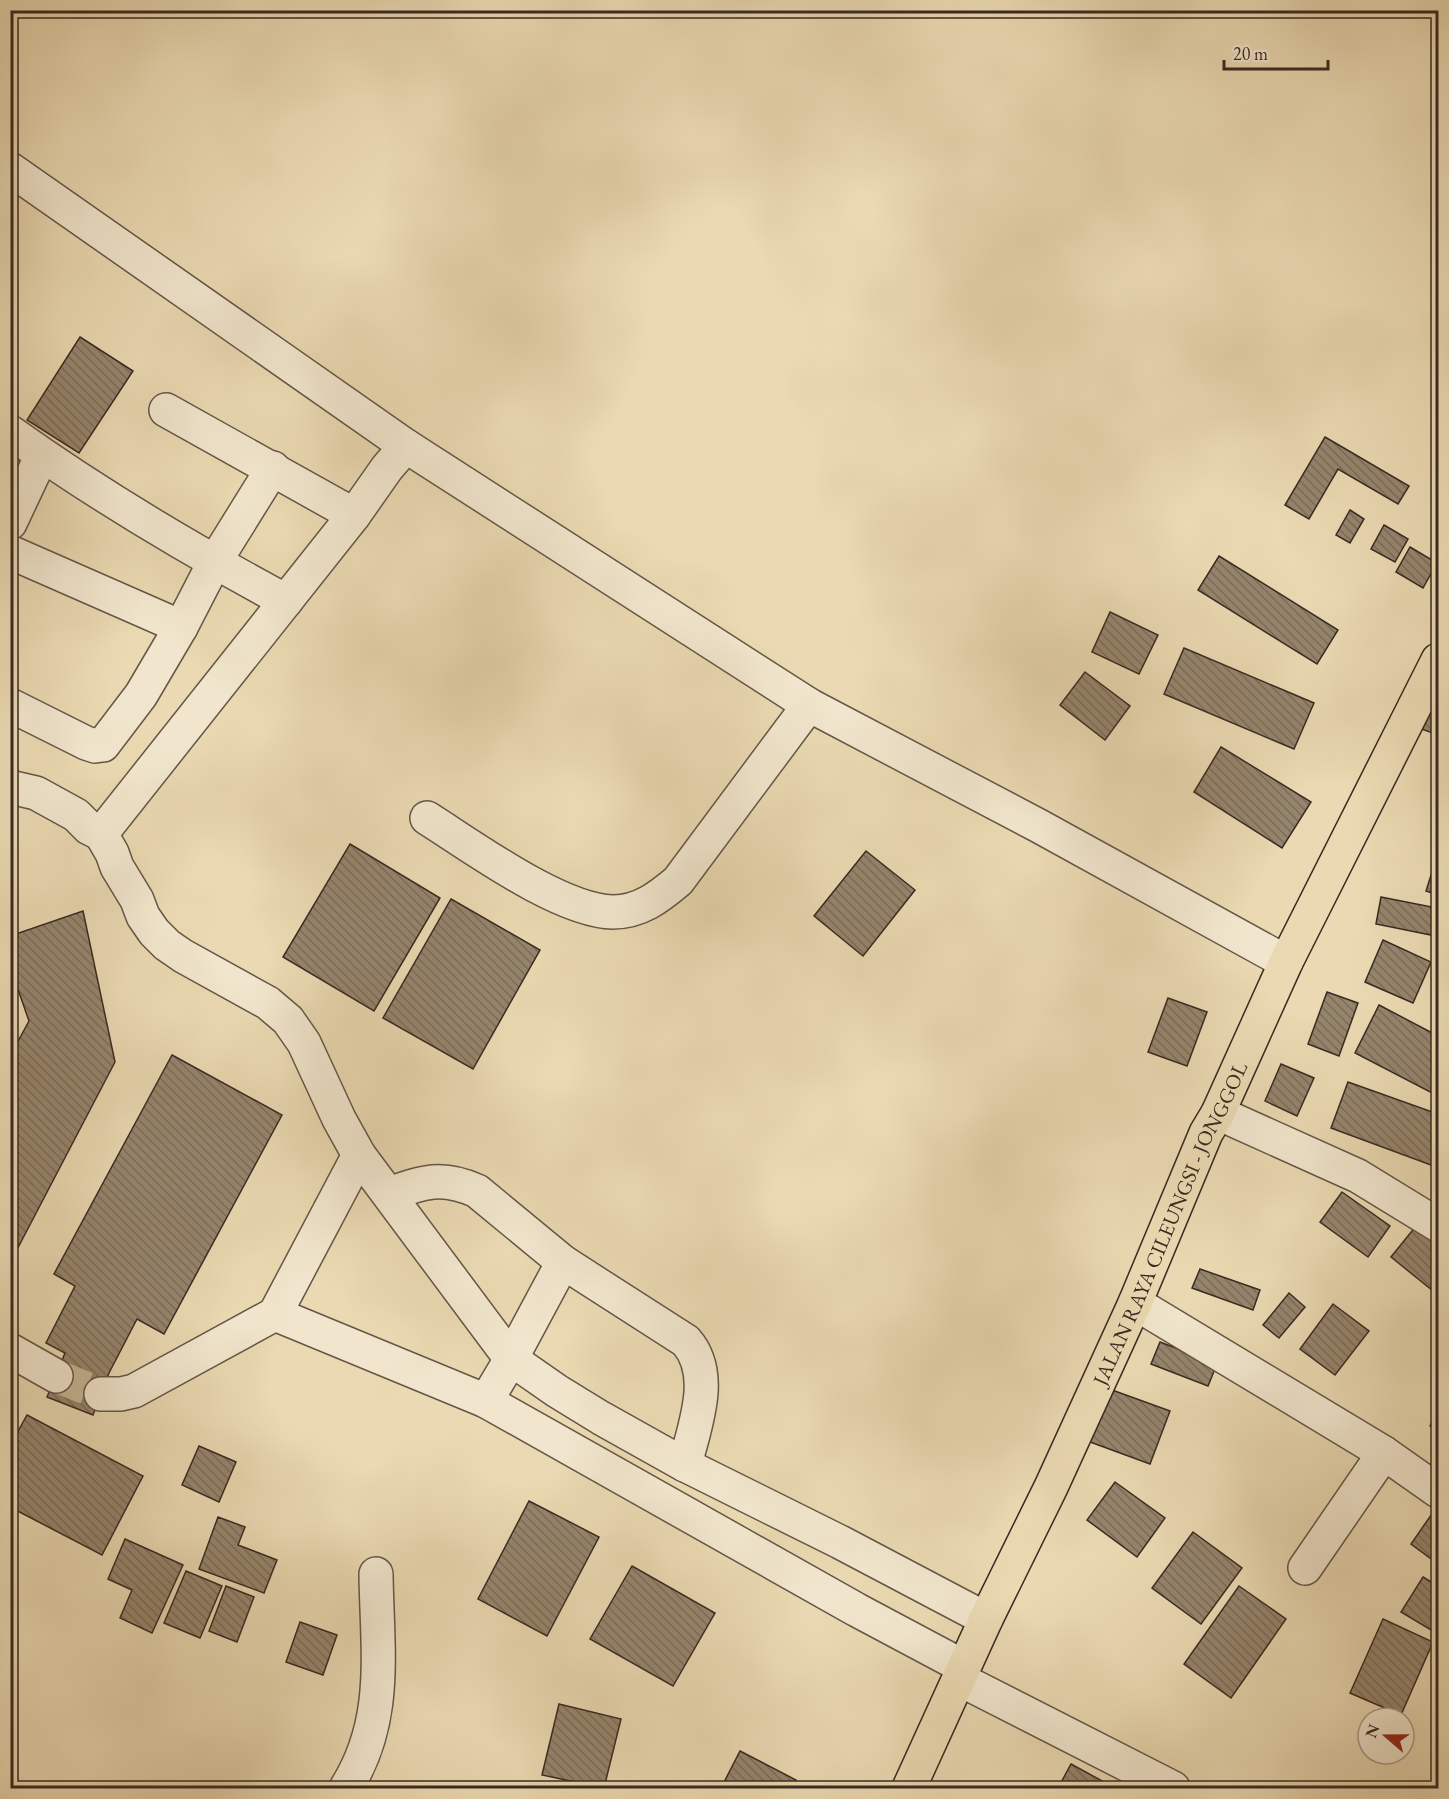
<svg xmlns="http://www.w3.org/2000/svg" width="1449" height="1799" viewBox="0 0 1449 1799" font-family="'EB Garamond',serif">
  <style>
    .building { fill: url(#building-back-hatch); stroke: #382a22; stroke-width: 1.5 }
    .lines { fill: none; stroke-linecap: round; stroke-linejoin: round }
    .minor-tunnel { stroke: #c6b695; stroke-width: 33; stroke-dasharray: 33 16; stroke-linecap: butt }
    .minor-casing { stroke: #645646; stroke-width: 36 }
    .major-casing { stroke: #382a22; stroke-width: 36 }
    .minor { stroke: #f1e6cd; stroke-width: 33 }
    .major { stroke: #ead9b2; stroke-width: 33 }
    .labels { text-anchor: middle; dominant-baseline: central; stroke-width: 4.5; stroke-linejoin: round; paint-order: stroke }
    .street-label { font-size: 21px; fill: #382a22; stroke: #f1e6cd }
  </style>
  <defs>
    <pattern id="building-back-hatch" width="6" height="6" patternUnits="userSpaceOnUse" patternTransform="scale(1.5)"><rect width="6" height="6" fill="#95856d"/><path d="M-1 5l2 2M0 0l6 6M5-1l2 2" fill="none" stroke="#7b6d59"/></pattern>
  </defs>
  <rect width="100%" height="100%" fill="#ead9b2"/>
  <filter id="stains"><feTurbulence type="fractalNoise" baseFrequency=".00333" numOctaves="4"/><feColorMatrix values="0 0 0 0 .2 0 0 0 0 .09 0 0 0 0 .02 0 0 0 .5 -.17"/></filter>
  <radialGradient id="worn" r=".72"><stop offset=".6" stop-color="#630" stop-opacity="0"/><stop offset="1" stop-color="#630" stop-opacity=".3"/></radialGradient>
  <!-- building -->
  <g class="building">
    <polygon points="80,337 133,371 79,453 27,420"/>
    <polygon points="1325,437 1409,486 1398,504 1338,469 1309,519 1285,505"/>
    <polygon points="1350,510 1364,519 1350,543 1336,535"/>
    <polygon points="1384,525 1408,539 1395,562 1371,549"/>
    <polygon points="1410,547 1437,563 1423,588 1396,572"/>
    <polygon points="1219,556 1338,630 1317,664 1198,590"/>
    <polygon points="1110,612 1158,635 1139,674 1092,652"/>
    <polygon points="1184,648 1314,703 1294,749 1164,694"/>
    <polygon points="1085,672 1130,706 1105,740 1060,705"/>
    <polygon points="1438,700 1438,735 1416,727"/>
    <polygon points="1221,747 1311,802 1282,848 1194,792"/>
    <polygon points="350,844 440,898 374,1011 283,957"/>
    <polygon points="866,851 915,890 863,956 814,916"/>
    <polygon points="1438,853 1438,895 1426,891"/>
    <polygon points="1381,897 1437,908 1431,935 1376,924"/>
    <polygon points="451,899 540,950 473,1069 383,1018"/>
    <polygon points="83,911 115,1062 10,1263 10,1056 29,1021 10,966 10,936"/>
    <polygon points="1383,940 1431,962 1413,1003 1365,982"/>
    <polygon points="1327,992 1358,1003 1339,1056 1308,1044"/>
    <polygon points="1168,998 1207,1012 1187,1066 1148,1052"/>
    <polygon points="1379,1005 1438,1036 1438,1096 1355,1053"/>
    <polygon points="172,1055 282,1115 164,1334 137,1319 109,1373 93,1415 47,1397 65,1353 46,1343 75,1286 54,1274"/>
    <polygon points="1281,1064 1314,1078 1297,1116 1265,1101"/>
    <polygon points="1348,1082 1438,1114 1438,1145 1431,1165 1331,1128"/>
    <polygon points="1342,1192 1390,1226 1368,1257 1320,1222"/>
    <polygon points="1416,1226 1438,1243 1438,1295 1391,1257"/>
    <polygon points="1200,1269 1260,1290 1253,1310 1192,1288"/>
    <polygon points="1289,1293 1305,1307 1279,1338 1263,1325"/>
    <polygon points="1333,1304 1369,1331 1335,1375 1300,1349"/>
    <polygon points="1160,1342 1217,1364 1208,1386 1151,1364"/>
    <polygon points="1101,1386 1170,1411 1150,1464 1082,1439"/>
    <polygon points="1438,1409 1438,1430 1430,1426"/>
    <polygon points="27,1415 143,1476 102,1555 10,1507 10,1446"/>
    <polygon points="199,1446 236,1462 219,1502 182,1485"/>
    <polygon points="1115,1482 1165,1518 1137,1557 1087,1520"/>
    <polygon points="529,1501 599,1537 547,1636 478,1599"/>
    <polygon points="1436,1508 1438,1510 1438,1564 1411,1544"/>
    <polygon points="218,1517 245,1527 238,1545 277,1560 264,1593 199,1569"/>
    <polygon points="1193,1532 1242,1568 1201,1624 1152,1588"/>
    <polygon points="125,1539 183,1565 152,1633 120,1618 132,1590 108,1579"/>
    <polygon points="632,1566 715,1613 673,1686 590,1639"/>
    <polygon points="186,1571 222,1586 200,1638 164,1623"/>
    <polygon points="1423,1577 1438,1586 1438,1629 1436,1633 1401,1612"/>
    <polygon points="226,1586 254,1597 237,1642 209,1631"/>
    <polygon points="1239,1586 1286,1619 1231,1698 1184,1664"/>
    <polygon points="1383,1619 1433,1642 1401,1715 1350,1693"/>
    <polygon points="300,1622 337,1635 323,1675 286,1662"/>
    <polygon points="559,1704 621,1719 604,1788 542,1775"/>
    <polygon points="740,1751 796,1780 791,1788 721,1788"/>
    <polygon points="1071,1764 1115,1788 1058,1788"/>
  </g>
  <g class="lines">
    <!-- minor-tunnel -->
    <polyline class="minor-tunnel" points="56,1376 101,1394"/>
    <!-- minor casing -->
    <g class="minor-casing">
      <g id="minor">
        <polyline points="10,169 406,446 809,705 1039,826 1286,962"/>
        <polyline points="166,410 354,515"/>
        <path d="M 10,432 C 98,495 191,550 286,601"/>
        <polyline points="10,523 42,455"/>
        <polyline points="10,552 181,627"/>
        <polyline points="10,705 86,743 95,746 103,745 141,695 181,627 214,563 273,468"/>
        <polyline points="10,787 36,793 76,815 89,828 101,834 112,853 117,867 137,900 143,916 154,932 167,945 183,956 268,1003 288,1020 304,1043 339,1119 359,1155 511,1359 557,1391 601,1418 685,1465 840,1542 986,1619"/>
        <path d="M 427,818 C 473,847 560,911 613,912 C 640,912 659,897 678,881 L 809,705"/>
        <polyline points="101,834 354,515 387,468 406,446"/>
        <polyline points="1218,1113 1358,1176 1438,1225"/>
        <polyline points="359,1155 275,1314 486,1401 857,1610 964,1667"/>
        <path d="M 389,1194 C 423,1182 442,1175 477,1191 L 563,1262 L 686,1341 C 716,1375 694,1427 685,1465"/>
        <polyline points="1135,1303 1384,1453 1438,1491"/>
        <polyline points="10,1350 56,1376"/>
        <polyline points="101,1394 121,1394 134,1391 275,1314"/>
        <polyline points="486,1401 511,1359 563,1262"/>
        <polyline points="1305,1568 1384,1453"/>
        <polyline points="959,1679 1173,1788"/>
        <path d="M 346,1788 C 389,1720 377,1651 376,1574"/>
      </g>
    </g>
    <!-- major casing -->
    <g class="major-casing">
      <g id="major">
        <path id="s1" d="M 909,1788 L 986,1619 L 1051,1487 L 1135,1303 L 1206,1133 L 1218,1113 L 1286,962 L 1438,660"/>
      </g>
    </g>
    <!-- minor -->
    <use href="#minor" class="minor"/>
    <!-- major -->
    <use href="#major" class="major"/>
  </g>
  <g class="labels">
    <!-- street labels -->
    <g class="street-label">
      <text stroke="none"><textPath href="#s1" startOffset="622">JALAN RAYA CILEUNGSI - JONGGOL</textPath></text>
    </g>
  </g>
  <!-- margin -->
  <rect width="1449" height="1799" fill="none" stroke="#ead9b2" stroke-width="36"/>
  <rect x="12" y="12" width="1425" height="1775" fill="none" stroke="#382a22" stroke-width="3"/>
  <rect x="18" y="18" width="1413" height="1763" fill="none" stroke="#382a22" stroke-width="1.5"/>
  <!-- north arrow -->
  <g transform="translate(1386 1736) rotate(290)"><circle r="28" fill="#f1e6cd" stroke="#a79b89" stroke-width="1.5"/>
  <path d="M0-4.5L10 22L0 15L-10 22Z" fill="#8f2418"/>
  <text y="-9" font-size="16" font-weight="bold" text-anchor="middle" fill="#382a22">N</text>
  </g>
  <!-- scale -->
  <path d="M1224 60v9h104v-9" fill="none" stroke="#382a22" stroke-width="3"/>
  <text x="1233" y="60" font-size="18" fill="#382a22" stroke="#f1e6cd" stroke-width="4.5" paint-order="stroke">20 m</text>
  <rect width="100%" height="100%" filter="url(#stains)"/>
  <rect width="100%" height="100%" fill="url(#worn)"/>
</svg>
